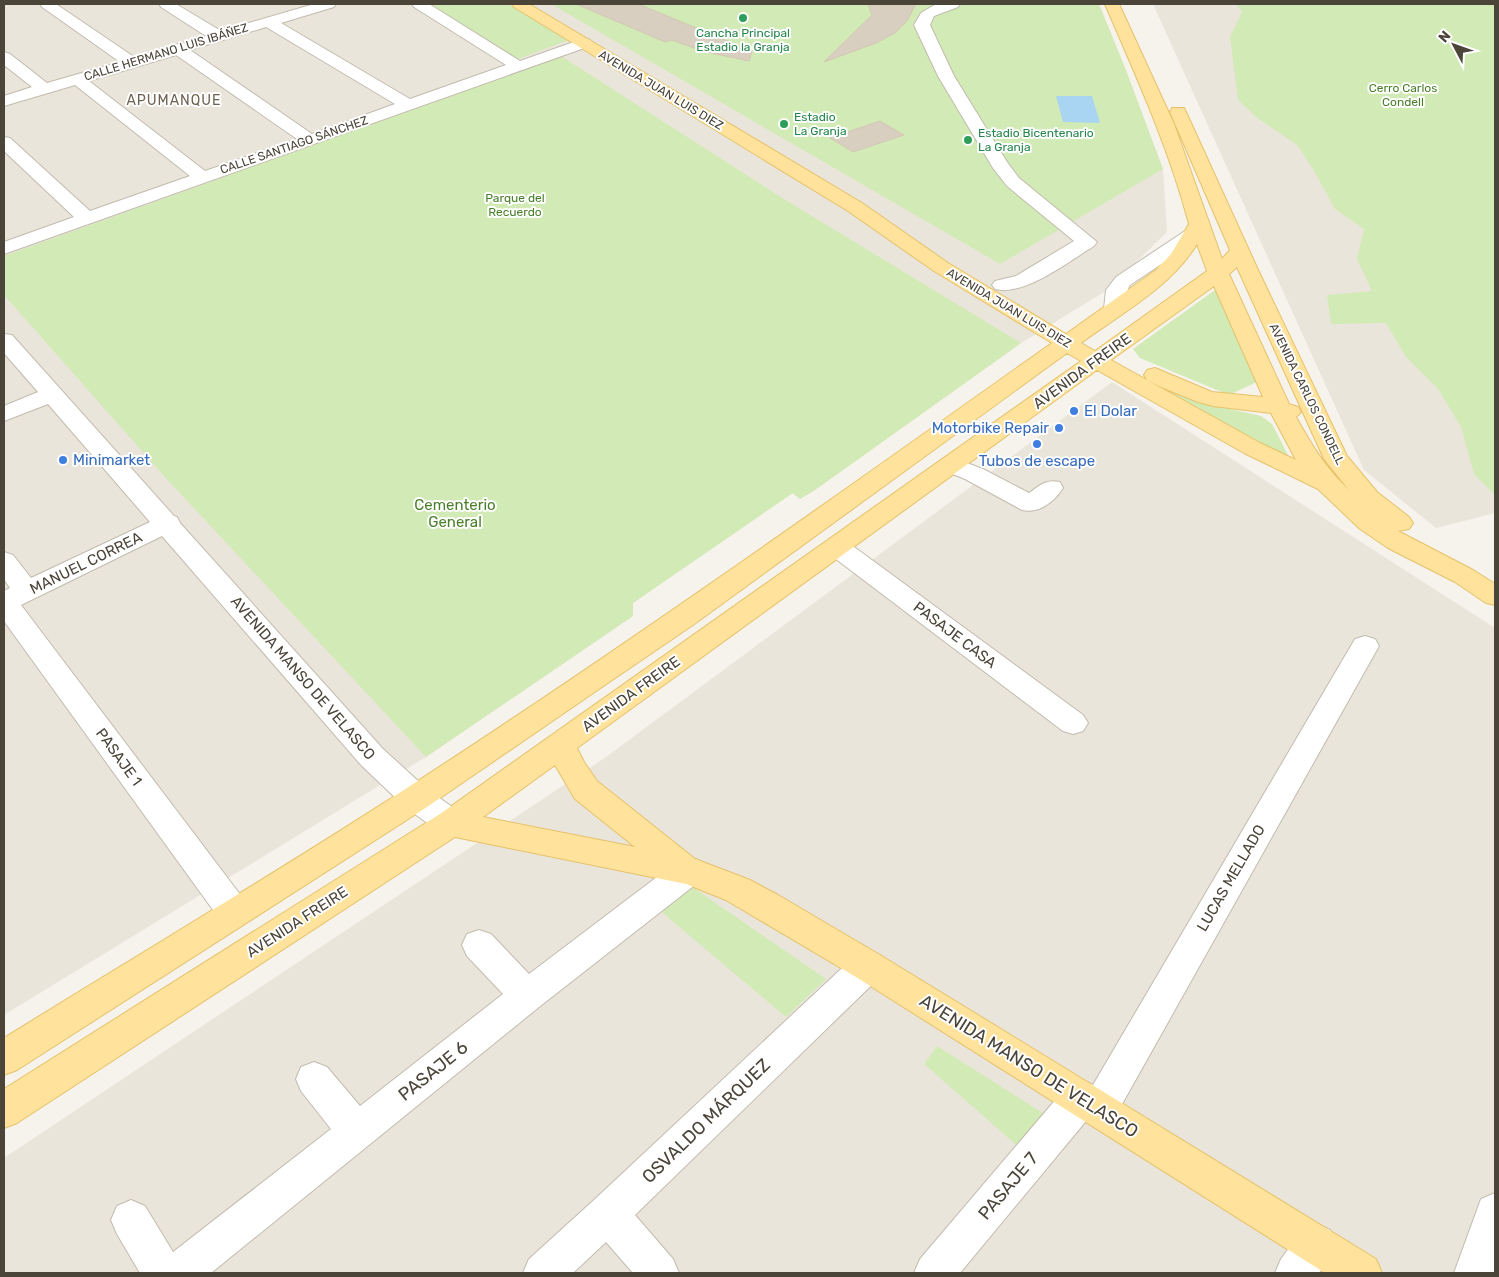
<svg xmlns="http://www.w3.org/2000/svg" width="1499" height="1277" viewBox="0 0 1499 1277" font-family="Rubik,sans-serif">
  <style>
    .residential { fill: #eae5da }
    .green { fill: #d2eab5 }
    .water { fill: #a9d4f2 }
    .building { fill: #d8cfc1; stroke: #d3c7b4 }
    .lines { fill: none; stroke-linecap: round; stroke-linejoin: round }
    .minor-casing { stroke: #c2bbae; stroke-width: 2 }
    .major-casing { stroke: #e6c16a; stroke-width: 2 }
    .minor { fill: #fff; fill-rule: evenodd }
    .major { fill: #ffe39c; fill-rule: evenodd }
    .leisure-dot { fill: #2e9e5b; stroke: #fff; stroke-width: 2 }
    .shop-dot { fill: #3f7fe0; stroke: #fff; stroke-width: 2 }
    .labels { text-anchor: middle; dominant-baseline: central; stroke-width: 4; stroke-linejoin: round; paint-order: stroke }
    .far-leisure-label { font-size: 12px; fill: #27864d; stroke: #fff; text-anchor: start }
    .far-street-label { font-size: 12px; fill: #4b4439; stroke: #fff }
    .far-park-label { font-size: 12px; fill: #4a7f2a; stroke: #fff }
    .far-neighbourhood-label { font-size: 14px; letter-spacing: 1px; fill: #6e6250; stroke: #fff }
    .street-label { font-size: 15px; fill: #4b4439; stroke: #fff }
    .shop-label { font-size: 15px; fill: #366cbe; stroke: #fff; text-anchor: start }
    .park-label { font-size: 15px; fill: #4a7f2a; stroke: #fff }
    .near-street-label { font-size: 18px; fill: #4b4439; stroke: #fff }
  </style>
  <rect width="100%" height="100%" fill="#f6f3ec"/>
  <!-- residential -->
  <g class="residential">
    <polygon points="4,4 1099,4 1127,73 1163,169 1167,232 1109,289 1021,343 815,490 800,499 792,493 633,603 633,616 426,757 4,1015"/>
    <polygon points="1153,4 1246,4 1495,442 1495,513 1436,528 1364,470"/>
    <polygon points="1112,382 1495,628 1495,1273 4,1273 4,1158 606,757"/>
  </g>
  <!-- green -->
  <g class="green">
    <polygon points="430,4 508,4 569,40 518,59"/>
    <polygon points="551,4 1099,4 1127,73 1163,169 1000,264"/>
    <polygon points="1236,4 1495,4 1495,495 1474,474 1461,427 1438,389 1406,357 1386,323 1331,324 1327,295 1372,291 1357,259 1364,229 1335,209 1313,169 1297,145 1256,117 1238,100 1230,37 1242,12"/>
    <polygon points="561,56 779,196 1021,343 815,490 800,499 793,493 633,603 633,616 426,757 164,476 4,295 4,256"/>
    <polygon points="1215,290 1259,381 1229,395 1140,358 1133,349"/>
    <polygon points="1153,385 1212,405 1261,416 1272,424 1289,457 1266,448"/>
    <polygon points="688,884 826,979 786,1017 658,909"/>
    <polygon points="937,1046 1049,1117 1022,1150 924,1064"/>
  </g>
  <!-- water -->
  <polygon class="water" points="1056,96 1092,96 1100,123 1063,122"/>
  <!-- building -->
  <g class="building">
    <polygon points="576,4 638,4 752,51 749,61 702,51 672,40 665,42"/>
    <polygon points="868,4 916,4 907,21 895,33 876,43 824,62 872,15"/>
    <polygon points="880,121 904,135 853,152 830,138"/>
  </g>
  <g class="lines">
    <!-- minor casing -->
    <g class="minor-casing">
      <g id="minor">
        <path d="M 40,4 L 56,4 L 134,57 L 206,36 L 161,7 L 159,4 L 176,4 L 221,31 L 314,4 L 336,4 L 334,7 L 281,23 L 410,99 L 506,65 L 414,7 L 412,4 L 429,4 L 520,61 L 585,38 L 590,40 L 593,43 L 590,46 L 4,254 L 4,242 L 74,217 L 4,151 L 4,137 L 10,138 L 90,211 L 190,176 L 75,85 L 4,106 L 4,96 L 32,87 L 4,65 L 4,52 L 10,54 L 47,83 L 120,62 L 42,7 ZM 266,27 L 395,104 L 312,134 L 190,50 ZM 176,55 L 297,139 L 205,171 L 89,81 Z"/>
        <path d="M 936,4 L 960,4 L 958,7 L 934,16 L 930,25 L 954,76 L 1007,162 L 1019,178 L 1097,242 L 1094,246 C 1069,261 1024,297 995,289 L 992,285 L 995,281 L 1016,276 L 1074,241 L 1007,186 L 993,168 L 938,76 L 914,25 L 921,13 Z"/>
        <path d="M 1192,229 L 1199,231 L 1202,235 L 1199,239 L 1130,285 C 1124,294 1127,305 1121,313 L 1114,315 L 1107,313 L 1104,309 L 1106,290 L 1116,277 L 1185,231 Z"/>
        <polygon points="4,334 12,335 174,516 177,517 180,523 383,749 427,789 462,814 467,823 462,832 451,836 440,832 405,807 361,765 162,536 21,605 245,901 250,911 245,921 233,925 221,921 4,621 4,591 10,588 4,579 4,552 13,555 31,578 150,522 48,404 4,421 4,406 38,392 4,353"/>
        <path d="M 951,457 L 983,469 L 1029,493 C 1040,485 1046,479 1060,482 L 1063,488 C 1054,502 1039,514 1022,510 L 965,479 L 943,470 L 939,465 L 943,460 Z"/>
        <polygon points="837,538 846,541 1083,715 1088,723 1083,731 1073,734 1063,731 828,553 824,547 828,541"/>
        <polygon points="1365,636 1375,639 1379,646 1112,1122 1099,1127 1086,1121 960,1273 914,1273 920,1259 1068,1085 1081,1080 1093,1085 1355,639"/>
        <polygon points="689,857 700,861 705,871 700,881 539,1007 211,1273 140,1273 117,1234 111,1220 117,1206 131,1200 145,1206 173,1252 331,1129 301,1091 296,1079 301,1067 314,1062 327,1067 360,1106 503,994 467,956 462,945 467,934 479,930 491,934 529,974 678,861"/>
        <polygon points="868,951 880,955 885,966 880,977 635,1215 673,1259 679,1273 633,1273 606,1242 573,1273 523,1273 529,1259 594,1200 856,955"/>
        <polygon points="1495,1193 1494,1273 1454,1273 1481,1199"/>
        <polygon points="1316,1224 1330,1230 1336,1244 1330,1258 1319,1273 1275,1273 1281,1259 1302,1230"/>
      </g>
    </g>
    <!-- major casing -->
    <g class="major-casing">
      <path id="major" d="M 512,4 L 529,4 L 862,203 L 948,263 L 1066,334 L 1156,270 L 1171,254 L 1189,224 C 1169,148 1136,76 1105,4 L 1119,4 L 1174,124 L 1222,259 L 1230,250 L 1170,112 L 1172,108 L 1184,108 L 1186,112 L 1259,272 L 1347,456 L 1377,492 L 1409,517 L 1413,523 L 1409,529 L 1398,531 L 1473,570 L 1495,584 L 1495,605 L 1486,603 L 1455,582 L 1388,548 L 1360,529 L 1318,489 L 1244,453 L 1097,370 L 577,748 L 584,762 L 597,781 L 695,859 L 750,880 L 778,895 L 880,955 L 1376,1259 L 1382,1273 L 1325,1273 L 856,977 L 726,900 L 686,884 L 455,837 L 17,1123 L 4,1128 L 4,1089 L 440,814 L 1081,361 L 1067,353 L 693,625 L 599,689 L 427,807 L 17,1070 L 4,1075 L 4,1038 C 138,955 274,874 407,788 C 626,646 839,494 1052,343 L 934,271 L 848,211 L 514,7 ZM 1197,244 L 1207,271 L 1095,351 L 1081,343 C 1122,313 1171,287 1197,244 ZM 1237,267 L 1324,459 L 1349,490 C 1326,469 1311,444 1296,417 L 1301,412 L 1298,407 L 1289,404 L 1229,274 ZM 1214,286 L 1263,397 L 1212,392 L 1155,368 L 1147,370 L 1144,375 L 1147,380 L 1161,387 L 1198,402 L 1213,406 L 1271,413 L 1296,460 L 1260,443 L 1111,360 ZM 555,765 L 575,799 L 635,847 L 483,817 Z"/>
    </g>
    <!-- minor -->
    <use href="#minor" class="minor"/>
    <!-- major -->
    <use href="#major" class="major"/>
  </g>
  <!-- markers -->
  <g class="leisure-dot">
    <circle cx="743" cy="18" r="5"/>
    <circle cx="784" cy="124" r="5"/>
    <circle cx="968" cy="140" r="5"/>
  </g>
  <g class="shop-dot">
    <circle cx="1074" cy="411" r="5"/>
    <circle cx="1059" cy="428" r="5"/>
    <circle cx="1037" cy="444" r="5"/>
    <circle cx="63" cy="460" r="5"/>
  </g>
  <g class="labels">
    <!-- far-leisure labels -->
    <g class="far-leisure-label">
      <text x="743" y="33" text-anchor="middle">Cancha Principal<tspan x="743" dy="14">Estadio la Granja</tspan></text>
      <text x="794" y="117">Estadio<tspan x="794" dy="14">La Granja</tspan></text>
      <text x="978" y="133">Estadio Bicentenario<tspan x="978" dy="14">La Granja</tspan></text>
    </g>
    <!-- far-street labels -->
    <g class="far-street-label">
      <text transform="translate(166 52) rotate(-17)">CALLE HERMANO LUIS IBÁÑEZ</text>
      <text transform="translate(661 90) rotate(31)">AVENIDA JUAN LUIS DIEZ</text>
      <text transform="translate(294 145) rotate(-19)">CALLE SANTIAGO SÁNCHEZ</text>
      <text transform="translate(1009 308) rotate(31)">AVENIDA JUAN LUIS DIEZ</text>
      <text transform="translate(1307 394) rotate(64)">AVENIDA CARLOS CONDELL</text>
    </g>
    <!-- far-park labels -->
    <g class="far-park-label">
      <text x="1403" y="88">Cerro Carlos<tspan x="1403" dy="14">Condell</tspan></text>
      <text x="515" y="198">Parque del<tspan x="515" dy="14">Recuerdo</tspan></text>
    </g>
    <!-- far-neighbourhood labels -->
    <g class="far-neighbourhood-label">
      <text x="174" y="100">APUMANQUE</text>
    </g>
    <!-- street labels -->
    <g class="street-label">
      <text transform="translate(1082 371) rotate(-36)">AVENIDA FREIRE</text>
      <text transform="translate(86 563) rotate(-26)">MANUEL CORREA</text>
      <text transform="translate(955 635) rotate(37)">PASAJE CASA</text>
      <text transform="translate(303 678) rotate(49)">AVENIDA MANSO DE VELASCO</text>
      <text transform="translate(631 694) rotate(-36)">AVENIDA FREIRE</text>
      <text transform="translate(119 757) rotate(54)">PASAJE 1</text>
      <text transform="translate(1231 878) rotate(-60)">LUCAS MELLADO</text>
      <text transform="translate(297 922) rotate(-33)">AVENIDA FREIRE</text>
    </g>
    <!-- shop labels -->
    <g class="shop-label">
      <text x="1084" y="411">El Dolar</text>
      <text x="1049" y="428" text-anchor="end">Motorbike Repair</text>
      <text x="73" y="460">Minimarket</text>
      <text x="1037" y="461" text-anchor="middle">Tubos de escape</text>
    </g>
    <!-- park labels -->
    <g class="park-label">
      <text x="455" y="505">Cementerio<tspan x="455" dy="17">General</tspan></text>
    </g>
    <!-- near-street labels -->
    <g class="near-street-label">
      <text transform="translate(1029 1066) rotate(32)">AVENIDA MANSO DE VELASCO</text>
      <text transform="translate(433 1071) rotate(-39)">PASAJE 6</text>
      <text transform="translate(706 1121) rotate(-44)">OSVALDO MÁRQUEZ</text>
      <text transform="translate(1008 1186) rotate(-50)">PASAJE 7</text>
    </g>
  </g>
  <!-- border -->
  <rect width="1499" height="1277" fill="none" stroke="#4b4439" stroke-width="10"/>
  <!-- north arrow -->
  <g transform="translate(1454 45) rotate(311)" stroke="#ffffff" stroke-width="4" paint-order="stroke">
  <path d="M0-4L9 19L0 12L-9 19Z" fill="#4b4439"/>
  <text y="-8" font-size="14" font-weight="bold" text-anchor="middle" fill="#4b4439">N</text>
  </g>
</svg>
